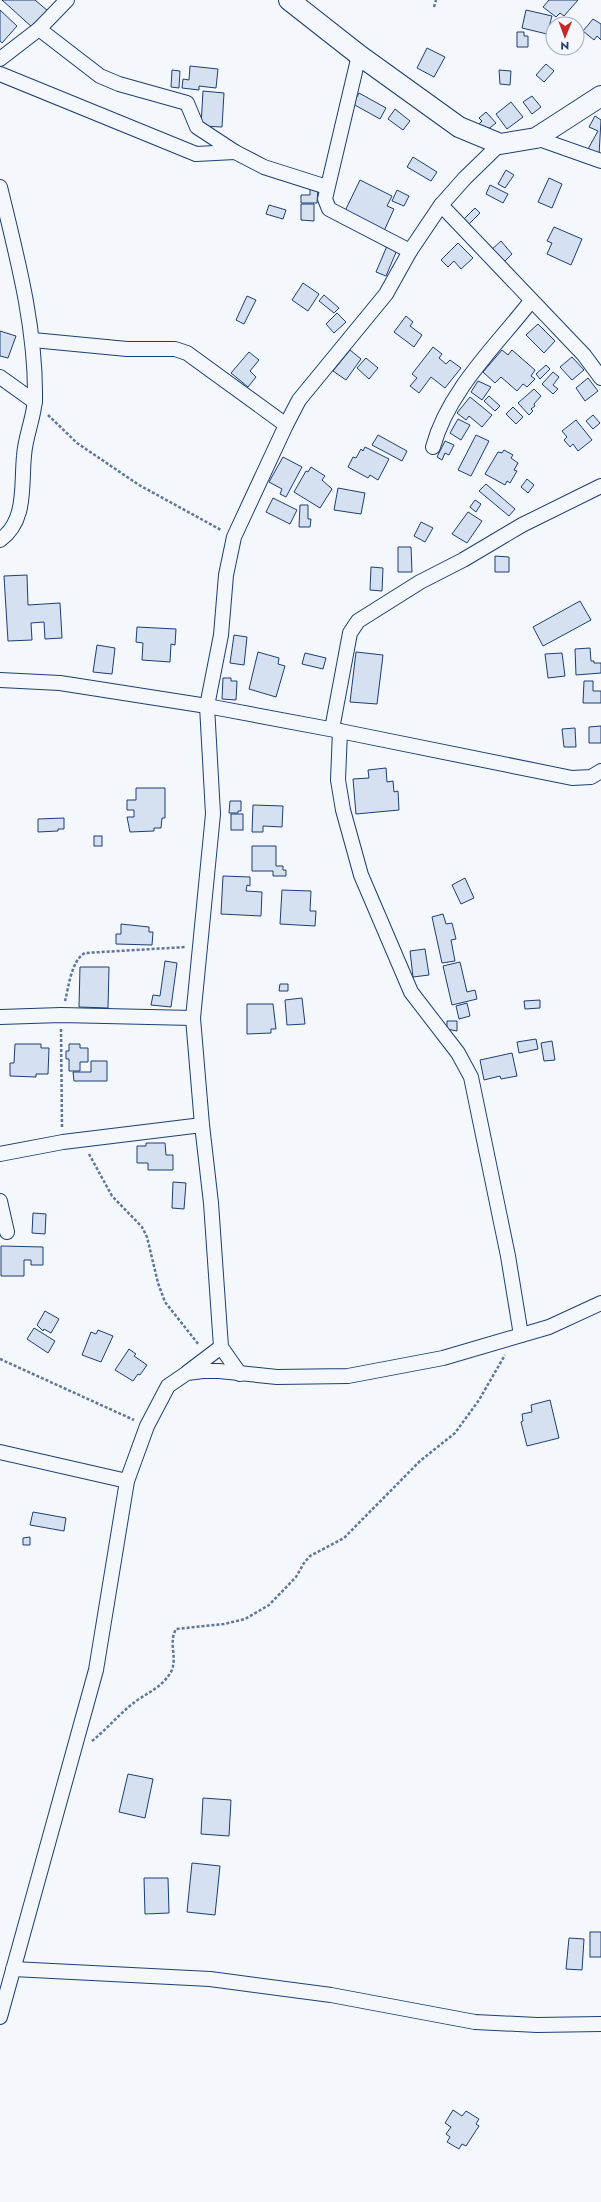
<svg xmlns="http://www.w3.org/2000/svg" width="601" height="2202" viewBox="0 0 601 2202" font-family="Jost,sans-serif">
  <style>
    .building { fill: #d5e0f0; stroke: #1d3f73 }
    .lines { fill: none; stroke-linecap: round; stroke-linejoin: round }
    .street-casing { stroke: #1d3f73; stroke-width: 16 }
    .secondary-casing { stroke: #1d3f73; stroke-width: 22 }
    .path { stroke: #5e769c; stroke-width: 2.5; stroke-dasharray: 3 2; stroke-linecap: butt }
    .street { stroke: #f4f7fb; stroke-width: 14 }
    .secondary { stroke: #f4f7fb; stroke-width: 20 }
  </style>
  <rect width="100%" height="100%" fill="#f4f7fb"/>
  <!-- building -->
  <g class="building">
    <polygon points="2,0 35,0 48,11 33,28"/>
    <polygon points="549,0 578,0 564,16 560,13 556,17 543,7"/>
    <polygon points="0,10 17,26 2,43 0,41"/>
    <polygon points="526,10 552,16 547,34 522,28"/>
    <polygon points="593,19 601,24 601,40 597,36 594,40 583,31"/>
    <polygon points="517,32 524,32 524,36 528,36 528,47 517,47"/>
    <polygon points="427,48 445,57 434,77 417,68"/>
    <polygon points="546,64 554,71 544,82 536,75"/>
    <polygon points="190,66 218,69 216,88 199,86 199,90 182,88 183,79 189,80"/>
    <polygon points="172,70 180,71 179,88 171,87"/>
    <polygon points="499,70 511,71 510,85 500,84"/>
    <polygon points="203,91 224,93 222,127 201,126"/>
    <polygon points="359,93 386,108 380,119 353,104"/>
    <polygon points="532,96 541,107 532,114 523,102"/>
    <polygon points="511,102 523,117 507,129 496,114"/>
    <polygon points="395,109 410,121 403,130 388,119"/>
    <polygon points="486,112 496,123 482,134 476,127 482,121 479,118"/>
    <polygon points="595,116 601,120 599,155 588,149 598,131 589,127"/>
    <polygon points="413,157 437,172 431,181 407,167"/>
    <polygon points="506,170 514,175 505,188 498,184"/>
    <polygon points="549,178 562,184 552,208 538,202"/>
    <polygon points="360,180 392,196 387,206 394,209 384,231 344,213"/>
    <polygon points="490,185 508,194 503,203 486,194"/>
    <polygon points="310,189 318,189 317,203 301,203 301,195 310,195"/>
    <polygon points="397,190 409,196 404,206 392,201"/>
    <polygon points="301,204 314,204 314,221 301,220"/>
    <polygon points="269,205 286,210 283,219 266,214"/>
    <polygon points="475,208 480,213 469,224 464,219"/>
    <polygon points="554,227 582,239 571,265 547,254 552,243 547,241"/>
    <polygon points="501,241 512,254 502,264 490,251"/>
    <polygon points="458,243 473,258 461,269 454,261 448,267 441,260"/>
    <polygon points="387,246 397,250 386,276 376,272"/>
    <polygon points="303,283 319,294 308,311 292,300"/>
    <polygon points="324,295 339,308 334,313 319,301"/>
    <polygon points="247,296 256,300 244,324 236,320"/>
    <polygon points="337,313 346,322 334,333 326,324"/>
    <polygon points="406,316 413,322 410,326 422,335 414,347 394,332"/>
    <polygon points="538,324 555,341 544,353 526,335"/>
    <polygon points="0,331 16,336 8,358 0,356"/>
    <polygon points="433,347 442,354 439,358 446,364 450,360 461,368 445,388 431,377 419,393 410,386 417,378 412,374"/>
    <polygon points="350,350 361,359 346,380 333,371"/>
    <polygon points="502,350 508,355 512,350 535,370 531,376 535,379 527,387 523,384 517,391 501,377 495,383 483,372"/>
    <polygon points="249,352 259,360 250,371 256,377 248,387 231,373"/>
    <polygon points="572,357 584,370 572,380 560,367"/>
    <polygon points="366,358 378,368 369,379 357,368"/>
    <polygon points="546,365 550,369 540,379 536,374"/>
    <polygon points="553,372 559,377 553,385 558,389 553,394 542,384"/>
    <polygon points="588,378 598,391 585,401 576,388"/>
    <polygon points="478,381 491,387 482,400 471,392"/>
    <polygon points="534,389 541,396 534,404 535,406 531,409 533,411 529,415 518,403"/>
    <polygon points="489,396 500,406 495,411 484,401"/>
    <polygon points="470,397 492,415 482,427 469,416 466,420 457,413"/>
    <polygon points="513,407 523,417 516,424 506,414"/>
    <polygon points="593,415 600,423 593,429 586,421"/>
    <polygon points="458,419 470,425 461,440 450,433"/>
    <polygon points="576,420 592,440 578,451 573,444 570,447 564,440 567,437 562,431"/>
    <polygon points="378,435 407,451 402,461 372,445"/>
    <polygon points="476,435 489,441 471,476 458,470"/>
    <polygon points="445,441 454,445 449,455 445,453 442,460 437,457"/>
    <polygon points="365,447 389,459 378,480 370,475 368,478 348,467 353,457 356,458 361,449 363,451"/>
    <polygon points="504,450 513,455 511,458 518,463 514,470 517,471 510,483 507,481 505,485 485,474 498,452 502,453"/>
    <polygon points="283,457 302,467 286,497 280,494 282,489 269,482"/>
    <polygon points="311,467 325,476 322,480 332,489 320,508 294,492 306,471 308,472"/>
    <polygon points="527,479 534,485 528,493 521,487"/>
    <polygon points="486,484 515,509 509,516 479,491"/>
    <polygon points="338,488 365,493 361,514 334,510"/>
    <polygon points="273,498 297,510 290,524 266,512"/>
    <polygon points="475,500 481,504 476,512 470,507"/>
    <polygon points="300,505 308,505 308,519 311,519 310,527 299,527"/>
    <polygon points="468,512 482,521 467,543 452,534"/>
    <polygon points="421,522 433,528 425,542 414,536"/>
    <polygon points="398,547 411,547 412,572 398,572"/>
    <polygon points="495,556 509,557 509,572 495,572"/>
    <polygon points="371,567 383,568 382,591 370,590"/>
    <polygon points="27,575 28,605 60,603 62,638 45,639 44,622 31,623 32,640 8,641 4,576"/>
    <polygon points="580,601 591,620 543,646 533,627"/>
    <polygon points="137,627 176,629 175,645 171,644 170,662 142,660 143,643 136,642"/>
    <polygon points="234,635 247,637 244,665 230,663"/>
    <polygon points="97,645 115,648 112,674 93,672"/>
    <polygon points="590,648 591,661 594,661 594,663 601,663 601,673 576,675 575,649"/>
    <polygon points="258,652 279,658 278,664 285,666 276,697 249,689"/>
    <polygon points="356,652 383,655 377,704 350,702"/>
    <polygon points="305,653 326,658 323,669 302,664"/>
    <polygon points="562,653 565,676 548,678 545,654"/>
    <polygon points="223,678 231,678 231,681 237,681 236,700 222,699"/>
    <polygon points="584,681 593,681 593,691 601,691 601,703 583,703"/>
    <polygon points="601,726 601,743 589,743 589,727"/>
    <polygon points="575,728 576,747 564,747 562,729"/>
    <polygon points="386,768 387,782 393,781 394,792 398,791 399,810 356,814 353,779 369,778 368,770"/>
    <polygon points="136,788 165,788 165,818 162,818 161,828 154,828 154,831 130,832 127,817 134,817 134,810 127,810 127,800 136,800"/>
    <polygon points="230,801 241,801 241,811 238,811 238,813 229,813"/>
    <polygon points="253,805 283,806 282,827 263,826 263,832 252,832"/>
    <rect x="231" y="814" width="12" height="16"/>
    <polygon points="64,818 64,829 58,829 58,831 38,832 38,819"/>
    <rect x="94" y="836" width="8" height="10"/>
    <polygon points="252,846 276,846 276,866 283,866 283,870 286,870 286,876 273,876 273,871 252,871"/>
    <polygon points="223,876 250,877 250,886 247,885 246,891 262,892 261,916 221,914"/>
    <polygon points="465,878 474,898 461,904 452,885"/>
    <polygon points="282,890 311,891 310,911 316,911 315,926 280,924"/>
    <polygon points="443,914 446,924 452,923 456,939 451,940 455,961 442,963 432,917"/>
    <polygon points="121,924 149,927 149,932 153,932 152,945 116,944 116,934 121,934"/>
    <polygon points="425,949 429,975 413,977 410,951"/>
    <polygon points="165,961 177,963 171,1007 151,1005 153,995 160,996"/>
    <polygon points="460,962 467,992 475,990 477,999 452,1005 443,966"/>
    <polygon points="80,967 109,967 108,1008 79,1007"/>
    <polygon points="280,984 288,984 288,991 279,991"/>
    <polygon points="302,998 305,1024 287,1025 285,1000"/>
    <polygon points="540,1000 540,1008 525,1009 524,1001"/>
    <polygon points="467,1003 470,1016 459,1019 456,1006"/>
    <polygon points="247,1004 273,1004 276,1029 271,1029 271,1033 247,1034"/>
    <polygon points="447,1021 457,1021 457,1031 447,1029"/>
    <polygon points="536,1039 538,1049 519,1053 517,1042"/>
    <polygon points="552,1041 555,1060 544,1061 541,1043"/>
    <polygon points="15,1044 41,1044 41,1048 49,1048 48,1074 36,1074 36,1077 10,1076 10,1063 14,1063"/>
    <polygon points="69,1044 80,1044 80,1048 88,1048 88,1062 80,1062 80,1071 69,1071 69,1059 66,1059 66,1051 69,1051"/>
    <polygon points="512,1053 517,1076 501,1079 500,1076 484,1080 480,1060"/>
    <polygon points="91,1061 107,1061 107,1081 74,1081 73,1072 91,1072"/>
    <polygon points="146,1143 165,1143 166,1155 173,1155 173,1170 148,1170 148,1163 137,1163 137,1146 146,1146"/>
    <polygon points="173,1182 186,1183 184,1209 172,1208"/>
    <polygon points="33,1213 46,1214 45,1234 32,1233"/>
    <polygon points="1,1246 43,1247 43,1265 31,1265 31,1260 24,1260 24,1276 1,1276"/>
    <polygon points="45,1311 59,1319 51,1333 44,1329 43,1331 37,1325"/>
    <polygon points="34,1328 55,1341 48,1353 27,1339"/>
    <polygon points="98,1330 113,1336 101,1362 82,1355 91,1332 96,1334"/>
    <polygon points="129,1349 136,1354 134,1356 147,1365 140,1375 138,1374 133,1381 115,1370"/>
    <polygon points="550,1400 559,1438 527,1446 521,1422 523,1421 522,1414 532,1412 531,1405"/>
    <polygon points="33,1512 66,1518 64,1531 30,1525"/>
    <polygon points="30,1537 30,1545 23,1545 23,1538"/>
    <polygon points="128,1774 153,1779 145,1818 119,1812"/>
    <polygon points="203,1798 231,1800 229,1836 201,1834"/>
    <polygon points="192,1863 220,1866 215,1915 187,1912"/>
    <polygon points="144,1878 168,1878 169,1913 145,1914"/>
    <rect x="590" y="1932" width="11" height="25"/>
    <polygon points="569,1938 584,1939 582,1970 566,1969"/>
    <polygon points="453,2110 462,2116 466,2111 479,2119 476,2124 479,2126 466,2146 462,2144 459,2149 447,2142 450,2137 446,2134 451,2127 445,2123"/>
  </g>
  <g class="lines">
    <!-- street casing -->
    <g class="street-casing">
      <g id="street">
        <polyline points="39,29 100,76 119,84 187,103 197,127 235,152 264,167 327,187"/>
        <polyline points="359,55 325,199 329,209 410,251"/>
        <polyline points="0,59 39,29 67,0"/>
        <polyline points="0,74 196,154 235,152"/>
        <polyline points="536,138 601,161"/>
        <path d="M 0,187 C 17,257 36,327 35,399 C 34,418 25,437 24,456 C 21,486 27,521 0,540"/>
        <polyline points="441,205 584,355 601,378"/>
        <polyline points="33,340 127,349 175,349 187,353 286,425"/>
        <polyline points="0,377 35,402"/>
        <path d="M 433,447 C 448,391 496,346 531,301"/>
        <polyline points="0,680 60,683 207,706 340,731 572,778 591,777 601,771"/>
        <polyline points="332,729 350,633 358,621 420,582 463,560 522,525 601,486"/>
        <polyline points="340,731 338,780 343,810 361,875 411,992 458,1053 471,1077 508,1256 521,1335"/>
        <polyline points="0,1017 61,1015 193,1018"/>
        <polyline points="0,1154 63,1142 202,1125"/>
        <polyline points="0,1201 7,1232"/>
        <polyline points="188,1372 221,1347"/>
        <polyline points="240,1374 221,1347 211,1203 202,1125 193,1018 213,814 207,706 221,635 226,575 234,537 286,425 299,400 386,294 410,251 441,205 465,178 500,144"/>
        <polyline points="0,1452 127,1481"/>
        <polyline points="13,1969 210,1979 331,1995 475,2022 537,2025 601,2024"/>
        <polyline points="0,2017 96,1670 127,1481 147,1426 168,1386 187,1373 203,1371 219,1371 277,1377 348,1376 443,1358 549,1327 601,1303"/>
      </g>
    </g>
    <!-- secondary casing -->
    <g class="secondary-casing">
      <polyline id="secondary" points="289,0 359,55 459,127 500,144 536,138 601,96"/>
    </g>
    <!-- path -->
    <g class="path">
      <polyline points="434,7 436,0"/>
      <polyline points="48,415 77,443 139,485 221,530"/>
      <path d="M 65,1001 C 69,986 71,961 85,953 L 186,947"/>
      <polyline points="61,1029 62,1128"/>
      <polyline points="89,1154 112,1196 142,1227 147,1237 158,1283 165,1302 199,1345"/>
      <polyline points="0,1359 134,1420"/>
      <path d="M 92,1741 C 107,1729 120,1713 136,1701 C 149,1692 162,1687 171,1672 C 178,1658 168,1643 176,1629 L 224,1624 L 245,1619 L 269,1605 L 296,1577 L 304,1563 L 310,1556 L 344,1538 L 420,1461 L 455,1433 L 479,1400 L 505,1355"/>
    </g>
    <!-- street -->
    <use href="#street" class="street"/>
    <!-- secondary -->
    <use href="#secondary" class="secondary"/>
  </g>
  <!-- north arrow -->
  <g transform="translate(565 36) rotate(181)"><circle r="19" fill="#f4f7fb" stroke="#9eadc5"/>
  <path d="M0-3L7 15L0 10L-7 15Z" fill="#c62828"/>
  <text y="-6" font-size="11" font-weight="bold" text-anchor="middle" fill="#1d3f73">N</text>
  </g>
</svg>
